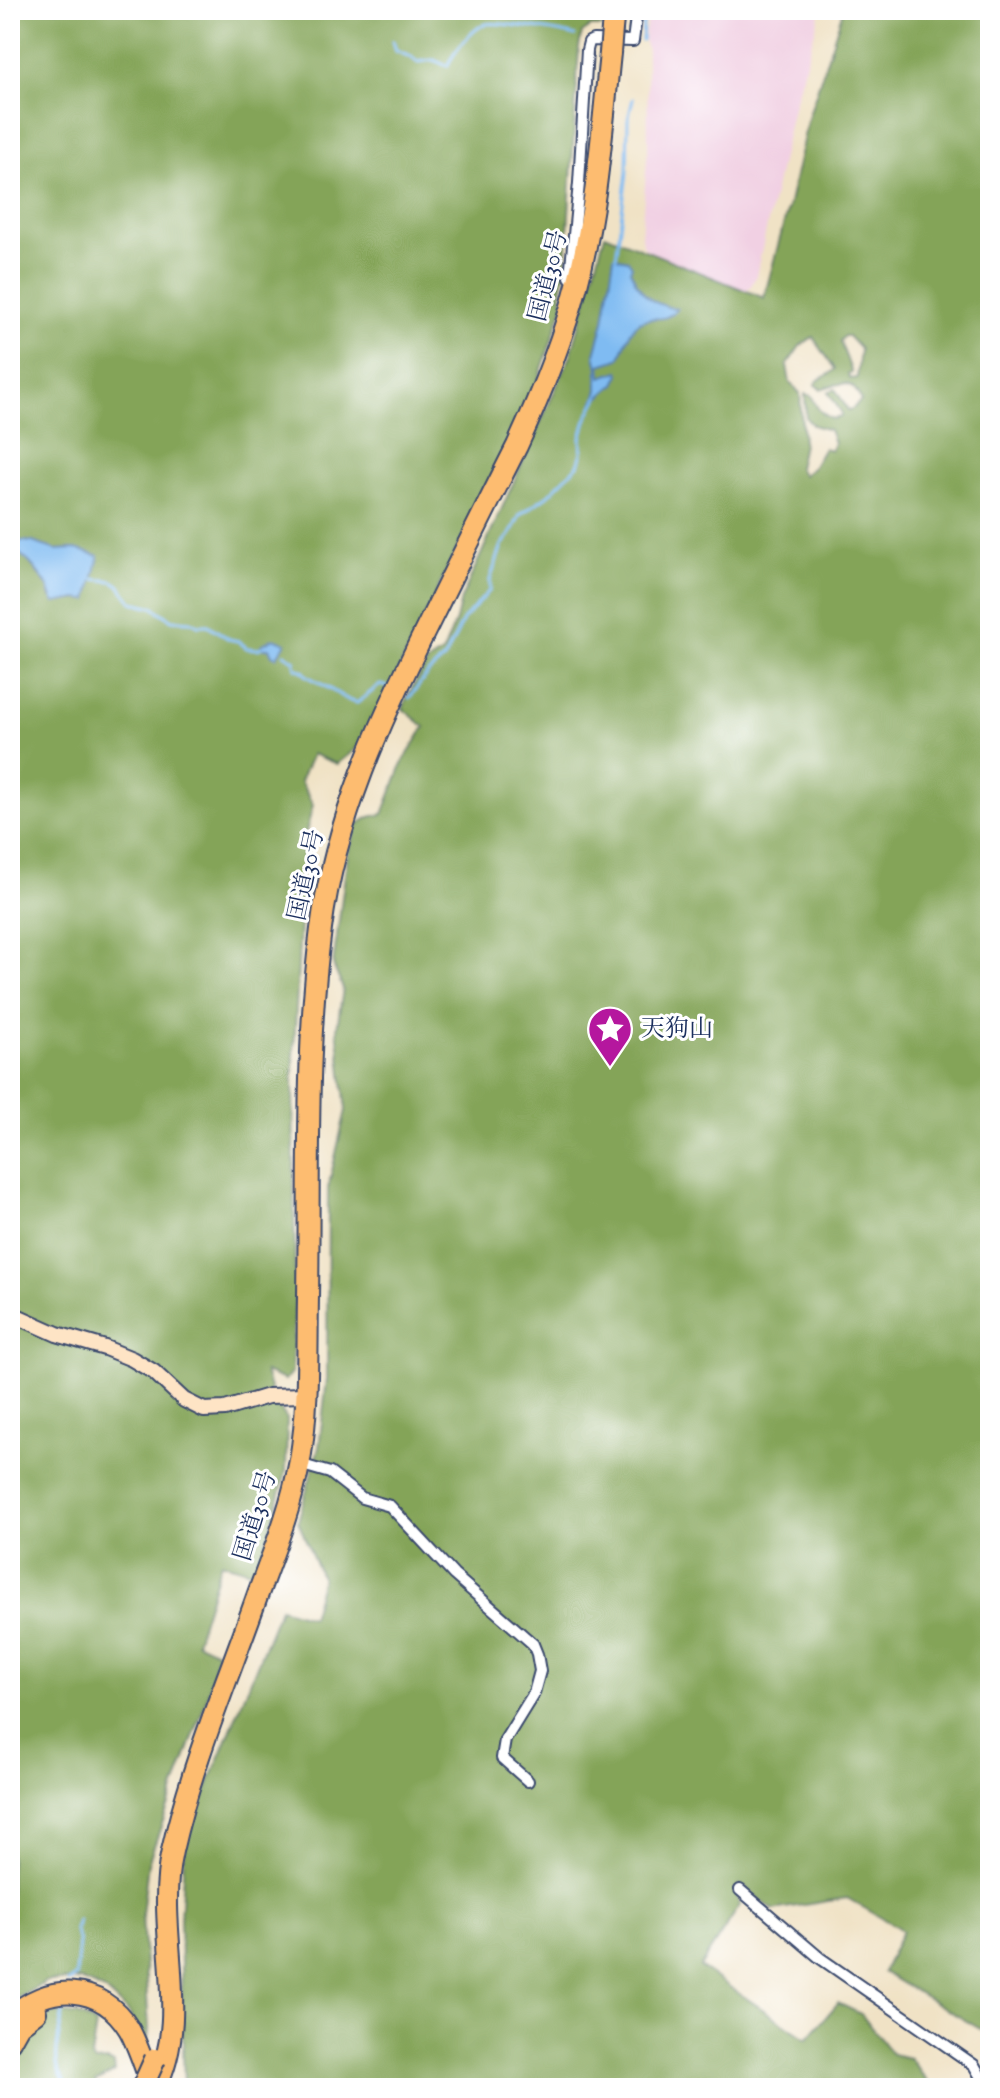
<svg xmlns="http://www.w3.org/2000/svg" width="1000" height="2098" viewBox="0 0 1000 2098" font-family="'IM FELL English','Noto Serif JP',serif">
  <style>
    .built { fill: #f1d0e3 }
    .forest { fill: #84a459; stroke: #506a5c; stroke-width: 2; fill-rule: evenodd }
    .water { fill: #7fbbf2; stroke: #4d75a8; stroke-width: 2 }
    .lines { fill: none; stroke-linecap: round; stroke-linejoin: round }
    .stream { stroke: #7fbbf2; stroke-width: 3 }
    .street-casing { stroke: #3b4a6d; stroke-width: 14 }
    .secondary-casing { stroke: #3b4a6d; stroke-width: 18 }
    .highway-casing { stroke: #3b4a6d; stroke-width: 24 }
    .street { stroke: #fff; stroke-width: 10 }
    .secondary { stroke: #fee4c5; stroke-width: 14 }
    .highway { stroke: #fdbc6f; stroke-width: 20 }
    .highway-bridge-casing { stroke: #3b4a6d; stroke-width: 24; stroke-linecap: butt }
    .highway-bridge { stroke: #fdbc6f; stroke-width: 20 }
    .labels { text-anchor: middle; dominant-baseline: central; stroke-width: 6; stroke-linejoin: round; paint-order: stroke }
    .street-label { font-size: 24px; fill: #1b2f5e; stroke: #fff }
    .poi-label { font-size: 24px; fill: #1b2f5e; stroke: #fff; text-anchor: start }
  </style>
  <rect width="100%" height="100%" fill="#fff"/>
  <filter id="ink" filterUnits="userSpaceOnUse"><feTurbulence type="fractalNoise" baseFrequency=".0125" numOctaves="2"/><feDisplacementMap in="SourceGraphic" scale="16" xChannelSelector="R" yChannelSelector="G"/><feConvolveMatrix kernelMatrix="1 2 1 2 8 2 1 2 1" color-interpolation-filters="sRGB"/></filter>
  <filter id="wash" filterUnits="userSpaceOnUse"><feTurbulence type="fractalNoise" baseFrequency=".006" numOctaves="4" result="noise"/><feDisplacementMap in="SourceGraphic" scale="32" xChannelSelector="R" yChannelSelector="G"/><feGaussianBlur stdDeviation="1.8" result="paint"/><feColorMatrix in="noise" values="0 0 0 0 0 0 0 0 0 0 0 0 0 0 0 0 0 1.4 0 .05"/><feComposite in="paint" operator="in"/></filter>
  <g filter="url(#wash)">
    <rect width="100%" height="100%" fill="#f0e2c5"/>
    <!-- built -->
    <polygon class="built" points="649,10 821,10 794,103 756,276 751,286 743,292 664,262 644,247 641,236 648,147 647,50 644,39"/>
    <!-- forest -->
    <g class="forest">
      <polygon points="10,10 605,10 603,27 591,27 582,33 579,47 566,264 561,291 564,304 537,383 364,742 337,764 312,754 300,781 313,805 304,840 293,1072 295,1290 292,1371 285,1380 265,1372 270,1388 267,1407 280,1409 287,1419 286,1472 262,1559 253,1572 221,1562 196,1642 217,1652 207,1698 148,1863 142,1915 149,2029 147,2049 129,2013 105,1991 80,1980 48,1981 14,2000 10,2000 10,549 23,554 49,588 51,598 68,600 77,599 75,549 56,550 32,542 23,541 10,543"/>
      <path d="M 843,10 L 990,10 L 990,2024 L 982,2030 L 883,1972 L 902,1931 L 897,1927 L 847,1898 L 773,1910 L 740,1884 L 736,1890 L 740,1905 L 700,1967 L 807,2039 L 838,2003 L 861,2014 L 892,2054 L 910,2058 L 932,2088 L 184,2088 L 180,1920 L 185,1843 L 280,1608 L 311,1617 L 322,1579 L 298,1521 L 319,1447 L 327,1379 L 328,1188 L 346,1110 L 337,1028 L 343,989 L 333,965 L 348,852 L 357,825 L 370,817 L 383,814 L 403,762 L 425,727 L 403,709 L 407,697 L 427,663 L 443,652 L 456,620 L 461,599 L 571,355 L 605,234 L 764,298 L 788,208 L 808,118 ZM 844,336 L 848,336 L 860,349 L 857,378 L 849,379 L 848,374 L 852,373 L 840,341 ZM 813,337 L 835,369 C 829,377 820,376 815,384 L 820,389 C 840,383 853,377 861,401 L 852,409 L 848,410 L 835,389 L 828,392 L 841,412 L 841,417 L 833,419 C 821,414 816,408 812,396 L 805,394 L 806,418 L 813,425 L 829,430 L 834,443 L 831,450 L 824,448 L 812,468 L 803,475 L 798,468 L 803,444 L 800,393 L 790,383 L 787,365 L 800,346 Z"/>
      <path d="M 55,2013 C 72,2014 83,2014 96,2025 L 91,2057 L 95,2062 L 108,2061 L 114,2064 L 115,2072 L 95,2082 L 98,2088 L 19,2088 C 11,2073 12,2047 23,2033 C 31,2022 44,2017 55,2013 Z"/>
    </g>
    <!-- water -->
    <g class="water">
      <path d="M 614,257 L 628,260 L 632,266 L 630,270 C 641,295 650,304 677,309 C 663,326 650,312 636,325 C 628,332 624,350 619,359 L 600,365 L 601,377 L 619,371 L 620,374 L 615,384 L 594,402 L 598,390 L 598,368 L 595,354 L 604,321 Z"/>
      <path d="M 23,541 L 32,542 L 56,550 L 75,549 L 99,556 L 88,600 L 77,599 L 55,603 C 51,597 50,591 47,585 C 37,570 26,555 10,549 L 10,543 Z"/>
      <polygon points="274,638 286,643 276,657 272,655 269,648 262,648 261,645"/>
    </g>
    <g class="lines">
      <!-- stream -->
      <g class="stream">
        <polyline points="642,40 644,10"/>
        <path d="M 393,41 L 396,51 L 411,57 L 417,62 L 434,60 L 447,66 C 453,54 473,27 486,24 C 496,21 563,32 575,36"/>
        <polyline points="616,258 627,172 628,119 633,99"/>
        <polyline points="92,579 113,581 119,585 132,602 153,607 172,620 191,621 198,625 208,625 229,639 238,641 247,648 258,649 264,646"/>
        <polyline points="284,654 294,660 296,668 303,671 306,675 350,701 357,703 380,685 388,687"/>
        <polyline points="409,698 429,672 445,658 463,620 490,590 490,580 502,545 510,535 520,515 548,495 578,465 582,453 581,438 586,420 598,397"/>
        <polyline points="68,1983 76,1976 79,1942 75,1930 78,1920"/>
        <path d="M 65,2002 C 62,2021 55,2044 57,2063 C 58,2073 65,2078 66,2088"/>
      </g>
    </g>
  </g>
  <g filter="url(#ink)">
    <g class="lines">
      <!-- street casing -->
      <g class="street-casing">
        <g id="street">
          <polyline points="572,279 570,277 579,183 587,50 589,42 593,40 633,41 637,10"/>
          <polyline points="299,1464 330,1473 362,1498 390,1506 454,1575 533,1644 537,1654 540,1671 534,1693 505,1740 502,1758 528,1781"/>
          <polyline points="740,1890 820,1958 974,2065 987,2088"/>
        </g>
      </g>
      <!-- secondary casing -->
      <g class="secondary-casing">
        <polyline id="secondary" points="10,1313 57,1334 105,1348 132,1359 154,1372 184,1400 204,1410 225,1409 268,1396 305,1395"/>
      </g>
      <!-- highway casing -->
      <g class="highway-casing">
        <g id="highway">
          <polyline points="612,29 614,10"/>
          <path d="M 10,2018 C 47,1982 101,1983 129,2029 C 139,2047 145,2069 153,2088"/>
          <polyline points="10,2041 19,2025 36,2012"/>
          <polyline points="10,2087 10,2088"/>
          <path d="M 155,2088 C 193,2014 154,1929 172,1851 C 192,1762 229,1677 259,1591 C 275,1548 292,1505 300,1460 C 309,1407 307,1351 308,1297 C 310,1174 305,1051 321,929 C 335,819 381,720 429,623 C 458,564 487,505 517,446 C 541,394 563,340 577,285 C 597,209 602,131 610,53"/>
        </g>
      </g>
      <!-- street -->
      <use href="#street" class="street"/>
      <!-- secondary -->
      <use href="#secondary" class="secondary"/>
      <!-- highway -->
      <use href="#highway" class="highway"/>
      <!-- highway-bridge casing -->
      <g class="highway-bridge-casing">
        <g id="highway-bridge">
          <polyline points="610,53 612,29"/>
          <polyline points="142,2088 155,2059"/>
        </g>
      </g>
      <!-- highway-bridge -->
      <use href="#highway-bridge" class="highway-bridge"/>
    </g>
  </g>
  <!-- icons -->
  <defs>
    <g id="sight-pin" transform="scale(2.3)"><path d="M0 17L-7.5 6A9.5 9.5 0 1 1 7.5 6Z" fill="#b5179e" stroke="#fff"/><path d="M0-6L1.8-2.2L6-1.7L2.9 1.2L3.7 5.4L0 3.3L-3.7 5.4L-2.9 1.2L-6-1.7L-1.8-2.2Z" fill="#fff"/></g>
  </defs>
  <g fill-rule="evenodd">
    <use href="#sight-pin" x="610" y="1029"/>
  </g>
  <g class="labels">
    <!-- street labels -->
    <g class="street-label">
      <text transform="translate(549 276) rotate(-76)">国道30号</text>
      <text transform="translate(307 875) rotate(-78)">国道30号</text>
      <text transform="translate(256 1516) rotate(-73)">国道30号</text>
    </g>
    <!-- poi labels -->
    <g class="poi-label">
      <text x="641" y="1029">天狗山</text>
    </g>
  </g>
  <!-- margin -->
  <rect width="1000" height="2098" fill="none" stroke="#fff" stroke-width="40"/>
</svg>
